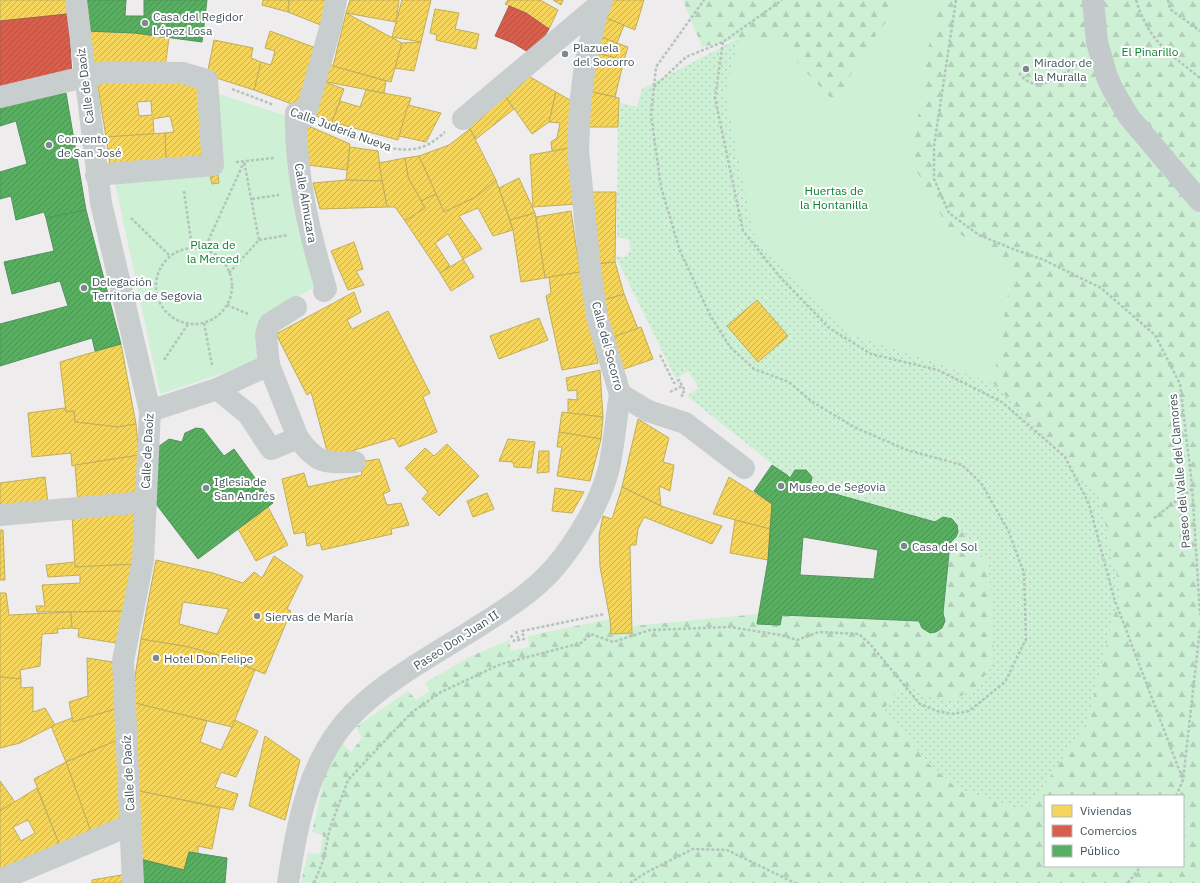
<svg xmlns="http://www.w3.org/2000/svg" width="1200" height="883" viewBox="0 0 1200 883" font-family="'IBM Plex Sans',sans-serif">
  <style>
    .grass { fill: url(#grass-dots) }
    .forest { fill: url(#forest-firs); fill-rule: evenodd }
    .green { fill: #cef0d4 }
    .homes { fill: url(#homes-hatch); stroke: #c0ae5c; fill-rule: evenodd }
    .shops { fill: url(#shops-hatch); stroke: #aa5c51 }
    .public { fill: url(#public-hatch); stroke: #53935f; fill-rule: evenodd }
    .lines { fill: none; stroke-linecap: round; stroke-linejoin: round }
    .path { stroke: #b4c4bd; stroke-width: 2.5; stroke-dasharray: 3 2; stroke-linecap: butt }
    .street { stroke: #c8cdce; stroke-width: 22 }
    .primary { stroke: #c4c9cc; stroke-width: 22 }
    .poi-dot { fill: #7e898e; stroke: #fff; stroke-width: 1.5 }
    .labels { text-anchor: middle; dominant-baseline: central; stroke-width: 4; stroke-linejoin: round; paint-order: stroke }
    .poi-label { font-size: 12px; fill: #42545b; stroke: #fff; text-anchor: start }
    .park-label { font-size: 12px; fill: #0d8231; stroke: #fff }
    .street-label { font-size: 12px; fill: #42545b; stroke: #fff }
  </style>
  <defs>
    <pattern id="grass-dots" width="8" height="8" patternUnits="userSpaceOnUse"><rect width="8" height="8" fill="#cef0d4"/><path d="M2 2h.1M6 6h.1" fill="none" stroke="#b2d0b8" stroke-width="1.8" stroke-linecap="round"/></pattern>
    <pattern id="forest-firs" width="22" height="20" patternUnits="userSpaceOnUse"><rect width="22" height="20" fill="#cef0d4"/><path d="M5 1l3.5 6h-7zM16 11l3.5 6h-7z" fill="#b2d0b8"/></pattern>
    <pattern id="homes-hatch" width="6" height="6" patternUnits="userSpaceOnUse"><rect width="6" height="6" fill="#f6d55c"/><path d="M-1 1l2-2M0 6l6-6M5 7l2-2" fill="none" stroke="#c9af4f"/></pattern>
    <pattern id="shops-hatch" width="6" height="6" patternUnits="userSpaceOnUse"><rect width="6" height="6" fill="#d6604d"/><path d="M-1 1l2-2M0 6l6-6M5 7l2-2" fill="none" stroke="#af5243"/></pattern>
    <pattern id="public-hatch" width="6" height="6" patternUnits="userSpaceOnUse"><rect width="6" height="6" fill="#5aae61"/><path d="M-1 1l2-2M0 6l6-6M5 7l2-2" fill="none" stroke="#4c9053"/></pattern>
  </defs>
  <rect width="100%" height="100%" fill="#eeeced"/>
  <!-- grass -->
  <path class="grass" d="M 739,38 L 725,94 L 848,332 L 993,383 L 1098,491 L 1120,590 L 1088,721 L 1027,811 L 960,790 L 927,762 L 884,709 L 896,691 L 912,685 L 923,694 L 989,565 L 955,522 C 948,516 941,516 935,522 L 810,487 L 812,477 L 804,469 L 795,470 L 790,478 L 687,396 L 699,388 L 688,371 L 676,379 L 616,257 L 626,257 L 631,250 L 629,240 L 623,238 L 617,238 L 618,127 L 620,103 L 637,107 L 642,89 Z"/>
  <!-- forest -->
  <g class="forest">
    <polygon points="683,0 903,0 861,55 836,104 774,38 739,38 702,47"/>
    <path d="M 936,0 L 1200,0 L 1200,883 L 301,883 L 308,853 L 320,854 L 323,835 L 312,832 L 326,771 L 342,744 L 351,752 L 362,738 L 356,727 L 408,691 L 416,700 L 430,691 L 425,683 L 469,657 L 509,640 L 511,651 L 529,647 L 528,636 L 610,619 L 611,634 L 632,633 L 633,626 L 758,614 L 757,624 L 782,615 L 919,621 L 926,631 L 936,632 C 944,627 946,621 943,613 L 950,543 L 957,535 L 957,525 L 989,565 L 994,664 L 974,689 L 951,701 L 923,694 L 912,685 L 896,691 L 884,709 L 927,762 L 959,790 L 1027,810 L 1088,721 L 1120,590 L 1098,491 L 993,383 L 1012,267 L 947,226 L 911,161 ZM 1045,796 L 1183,796 L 1183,866 L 1045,866 Z"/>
  </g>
  <!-- green -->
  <g class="green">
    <polygon points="903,0 936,0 911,161 947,226 1012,267 993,383 848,332 789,276 754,234 725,94 739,38 774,38 836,104 861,55"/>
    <polygon points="213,92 290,117 315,287 259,318 263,360 160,394 114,178 222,168"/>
  </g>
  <!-- homes -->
  <g class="homes">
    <polygon points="0,0 67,0 68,14 0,21"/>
    <polygon points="263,0 289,0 288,12 262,5"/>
    <polygon points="289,0 327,0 323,26 288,12"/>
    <polygon points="350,0 399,0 396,22 346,13"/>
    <polygon points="402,0 431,0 421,42 392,37"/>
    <polygon points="508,0 540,0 558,10 549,29 526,13 505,4"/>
    <polygon points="553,0 563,0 561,5"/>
    <polygon points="612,0 644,0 635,30 606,18"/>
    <polygon points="435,9 459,13 455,29 479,34 476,49 436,40 437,35 430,33"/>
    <polygon points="346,13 402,43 391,82 333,66"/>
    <polygon points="606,18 624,25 617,43 601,37"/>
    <polygon points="87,31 135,33 169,38 165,68 90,63"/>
    <polygon points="270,31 316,48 300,107 254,90 261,62 271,65 275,51 265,48"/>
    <polygon points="601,37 628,47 624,60 596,53"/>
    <polygon points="214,40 253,48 251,58 261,62 254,90 207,75"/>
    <polygon points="421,42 414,71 395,68 402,43"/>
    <polygon points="596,53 624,60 615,97 588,91"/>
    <polygon points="327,61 333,66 386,81 384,93 322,81"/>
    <polygon points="525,74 556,92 549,122 532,134 503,93"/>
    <path d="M 164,77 L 200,89 L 205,157 L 166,161 L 165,133 L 174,132 L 170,116 L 153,119 L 154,134 L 106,137 L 97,81 ZM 151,101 L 152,115 L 139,116 L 137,102 Z"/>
    <polygon points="322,81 344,89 332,122 311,114"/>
    <polygon points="366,90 411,98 398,140 332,122 340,101 360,107"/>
    <polygon points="588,91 619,98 618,127 585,127"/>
    <polygon points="556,92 570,100 570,148 552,151 551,142 557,138 560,123 549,122"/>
    <polygon points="503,93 514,109 476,139 466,123"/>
    <polygon points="408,105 441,113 426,142 399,136"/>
    <polygon points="304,124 350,144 347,170 308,165"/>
    <polygon points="470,129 496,180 476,197 444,212 419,156 449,145"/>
    <polygon points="165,133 166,161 110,165 106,137"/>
    <polygon points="350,147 378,151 382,181 346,180"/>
    <polygon points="570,148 576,204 533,207 530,155"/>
    <polygon points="419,156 436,194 421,201 408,177 405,158"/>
    <polygon points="405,158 408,177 425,208 405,221 395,207 387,207 379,163"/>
    <polygon points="218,175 219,183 212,184 210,177"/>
    <polygon points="519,178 535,213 510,220 499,188"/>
    <polygon points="346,180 382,181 387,207 320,209 313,183"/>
    <polygon points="496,180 513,230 493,236 478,208 459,216 482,249 463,259 448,234 435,243 450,266 440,273 405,221 425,208 421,201 436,194 444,212 476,197"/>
    <polygon points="585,192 616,192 615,262 596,264"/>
    <polygon points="571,211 580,272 545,278 536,217"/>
    <polygon points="535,213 545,278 521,282 513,230 510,220"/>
    <polygon points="354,242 363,269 356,271 364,285 348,290 331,251"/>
    <polygon points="463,259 474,277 451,291 440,273"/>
    <polygon points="615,262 624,294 601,301 596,264"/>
    <polygon points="580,272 598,363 562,370 546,296 551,293 549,277"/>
    <polygon points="354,292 361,312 347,320 352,329 388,311 430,393 423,397 437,432 399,447 394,438 329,458 311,392 307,395 276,334"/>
    <polygon points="624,294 638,329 613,337 601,301"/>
    <polygon points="757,300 788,336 758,362 727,326"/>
    <polygon points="539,318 548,340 499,359 490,336"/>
    <polygon points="641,327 653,359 621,370 613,337"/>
    <polygon points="121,344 136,424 118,427 75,422 74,411 66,412 60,362"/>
    <polygon points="600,370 603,417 568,413 568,399 577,400 577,390 568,391 566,378"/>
    <polygon points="65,408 66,412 74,411 75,422 118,427 136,424 139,455 72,466 71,453 32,457 28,413"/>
    <polygon points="562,412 603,417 601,439 559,432"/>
    <polygon points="638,419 669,438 663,462 674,465 670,491 659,486 661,506 622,487"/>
    <polygon points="559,432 601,439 590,481 557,476 562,447 557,447"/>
    <polygon points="508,439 535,442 531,468 514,467 513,462 499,461"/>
    <polygon points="447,444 479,476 439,516 422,499 428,492 405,468 425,448 434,456"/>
    <polygon points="539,451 549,451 549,472 537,473"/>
    <polygon points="139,455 140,498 78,504 75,465"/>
    <polygon points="379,459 390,491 383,494 387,505 401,503 409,525 391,529 392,534 322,550 320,543 307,546 305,532 294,534 282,479 304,473 308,487 362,475 359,462"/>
    <polygon points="45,477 48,504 0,509 0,483"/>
    <polygon points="729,477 772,504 770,529 713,514"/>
    <polygon points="622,487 661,506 722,526 712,544 644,517 638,529 636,545 630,545 632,633 611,634 610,619 600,567 599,535 603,516 612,519"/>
    <polygon points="555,488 584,492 572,513 552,511"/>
    <polygon points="487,493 494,509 473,517 467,501"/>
    <polygon points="268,507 288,545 256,561 238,529"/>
    <polygon points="138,508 136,564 75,567 72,515"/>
    <polygon points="735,520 770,529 768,560 730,553"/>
    <polygon points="0,530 3,530 5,580 0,580"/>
    <path d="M 274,556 L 303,576 L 287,609 L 291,611 L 265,674 L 221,656 L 189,647 L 141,639 L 156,560 L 213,573 L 243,583 L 254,572 L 262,578 ZM 183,602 L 229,609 L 217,634 L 179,624 Z"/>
    <polygon points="75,562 75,567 136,564 130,611 37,612 36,606 45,606 42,585 80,583 80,575 48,577 46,565"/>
    <polygon points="0,593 6,593 9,615 71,612 72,628 57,629 58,633 42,634 40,666 20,670 21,679 0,677"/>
    <polygon points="130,611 122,644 78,637 79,629 72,628 71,612"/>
    <polygon points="141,639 189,647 221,656 255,670 232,727 131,702"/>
    <polygon points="87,658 119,663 118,708 73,722 69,702 88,696"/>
    <polygon points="0,677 21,679 21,688 33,687 33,712 45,708 55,725 20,743 0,748"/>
    <polygon points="131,702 207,721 200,742 221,750 235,720 258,731 236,777 221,772 215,787 238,794 233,810 130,789"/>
    <polygon points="118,708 120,739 66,762 51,726 72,718 73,722"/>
    <polygon points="265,736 300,760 285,820 249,806"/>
    <polygon points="120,739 125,822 92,835 66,762"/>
    <polygon points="66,762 92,835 61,849 34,779"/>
    <polygon points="0,781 15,802 0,811"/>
    <path d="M 37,788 L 61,849 L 0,873 L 0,811 ZM 28,820 L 35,833 L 21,841 L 13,827 Z"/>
    <polygon points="130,789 220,808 212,849 198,846 198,853 189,852 184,870 136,858"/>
    <polygon points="127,874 128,883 92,883 92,880"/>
  </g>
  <!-- shops -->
  <g class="shops">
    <polygon points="509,6 526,13 549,29 533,55 513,43 495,36"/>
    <polygon points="68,14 72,76 0,91 0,21"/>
  </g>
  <!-- public -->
  <g class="public">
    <polygon points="83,0 126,0 125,16 144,16 144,0 207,0 202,42 135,33 87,31"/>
    <polygon points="66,93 86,210 46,218 44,212 16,220 11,196 0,199 0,172 27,164 16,121 0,126 0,107"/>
    <polygon points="86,210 121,344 95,351 92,338 0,366 0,324 68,306 60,281 12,294 4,262 54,251 46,218"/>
    <polygon points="196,428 203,429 224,456 234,449 273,503 198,559 150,496 151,481 159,475 157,470 158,447 169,439 182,442 185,433"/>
    <path d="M 772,465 L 787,475 L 790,478 L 795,470 L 806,470 L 812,477 L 810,487 L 935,522 L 943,517 L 952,519 L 957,525 L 958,532 L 956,537 L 950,543 L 943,613 L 945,621 L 942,628 L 936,632 L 930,633 L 922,628 L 919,621 L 782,615 L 780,625 L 757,624 L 768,560 L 772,504 L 754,491 ZM 803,537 L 878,550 L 874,579 L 800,575 Z"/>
    <polygon points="189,852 227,858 225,883 138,883 136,858 184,870"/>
  </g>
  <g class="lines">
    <!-- path -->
    <g class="path">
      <polyline points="956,0 934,146 934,179 949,213 979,235 1013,249 1044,260 1101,288 1155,335 1180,384 1192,485 1200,615"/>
      <path d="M 1136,0 C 1150,43 1167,51 1200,78"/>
      <polyline points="1168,0 1170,9 1200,31"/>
      <polyline points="723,42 715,98 743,231 780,277 829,328 871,354 938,370 1002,402 1065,457 1089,504 1114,598 1183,780"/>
      <path d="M 1019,73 C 1037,97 1059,76 1079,64"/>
      <polyline points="654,87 686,57 723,42 782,0"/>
      <polyline points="232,89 274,105"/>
      <path d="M 327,126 C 353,135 394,157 422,147 C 431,144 438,138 445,132"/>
      <polyline points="236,162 274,158"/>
      <polyline points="184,191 192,248"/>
      <polyline points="252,199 279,195"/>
      <polyline points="131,218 170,256"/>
      <polyline points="259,240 288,235"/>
      <circle cx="194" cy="286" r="38"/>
      <polyline points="204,250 244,162"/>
      <polyline points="229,273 259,240 244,161"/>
      <polyline points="147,296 156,294"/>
      <polyline points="227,305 248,314"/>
      <polyline points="204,323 212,365"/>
      <polyline points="660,355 674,383 679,380 685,391 681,394 683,397"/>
      <polyline points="164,360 188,324"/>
      <polyline points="670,392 682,386"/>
      <polyline points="1154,518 1192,489"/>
      <polyline points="516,631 519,640"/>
      <polyline points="511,635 514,641 524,639 522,631 604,614"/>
      <polyline points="1176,796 1183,780 1200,628"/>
      <polyline points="314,883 323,861 330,828 348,780 411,713 441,692 501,664 581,643 591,634 613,642 650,630 730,627 780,635 797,640 819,632 859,634 870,644 920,704 937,711 952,714 969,711 1005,682 1026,639 1024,573 1008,530 981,483 962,465 907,450 854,427 811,401 789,382 754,369 730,347 710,315 680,251 661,187 651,115 656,67 704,0"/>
      <polyline points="630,883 647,872 693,849 727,850 795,883"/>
      <polyline points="1128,883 1141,866"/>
    </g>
    <!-- street -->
    <g class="street">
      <polyline points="76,0 101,203 150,411 143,560 123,661 133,883"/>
      <polyline points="602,0 596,16 585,65 580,105 578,150 590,268 597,317 620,394 648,411 685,423 744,468"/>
      <polyline points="0,97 105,72 183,73 207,80 213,165 96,175"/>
      <path d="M 296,113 C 295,173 309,232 326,289 L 324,291"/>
      <polyline points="305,117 331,25 336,0"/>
      <polyline points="463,119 601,3"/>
      <polyline points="269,365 266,335 269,324 296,307"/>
      <polyline points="150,411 217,389 248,414 271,449 298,438 269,365 217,389"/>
      <path d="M 298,438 C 317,464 325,463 355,462"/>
      <polyline points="0,515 144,502"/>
      <polyline points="0,880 130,825"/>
      <path d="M 288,883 C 296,830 306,774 339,730 C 369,690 426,659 468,633 C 499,613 531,595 555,567 C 577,541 601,501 609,468 C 614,444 616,419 620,394"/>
    </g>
    <!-- primary -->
    <polyline class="primary" points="1093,0 1097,42 1107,77 1113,90 1129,117 1200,201"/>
  </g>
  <!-- markers -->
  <g class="poi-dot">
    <circle cx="145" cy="23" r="4"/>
    <circle cx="565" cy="54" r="4"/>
    <circle cx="1026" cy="69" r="4"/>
    <circle cx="49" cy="145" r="4"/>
    <circle cx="84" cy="288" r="4"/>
    <circle cx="781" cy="486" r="4"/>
    <circle cx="206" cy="488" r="4"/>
    <circle cx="904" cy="546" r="4"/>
    <circle cx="257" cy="616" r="4"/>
    <circle cx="156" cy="658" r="4"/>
  </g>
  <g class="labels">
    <!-- poi labels -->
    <g class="poi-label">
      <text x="153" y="16">Casa del Regidor<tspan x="153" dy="14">López Losa</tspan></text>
      <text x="573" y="47">Plazuela<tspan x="573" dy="14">del Socorro</tspan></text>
      <text x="1034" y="62">Mirador de<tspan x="1034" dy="14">la Muralla</tspan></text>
      <text x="57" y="138">Convento<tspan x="57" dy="14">de San José</tspan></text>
      <text x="92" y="281">Delegación<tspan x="92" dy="14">Territoria de Segovia</tspan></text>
      <text x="214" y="481">Iglesia de<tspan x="214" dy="14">San Andrés</tspan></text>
      <text x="789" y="486">Museo de Segovia</text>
      <text x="912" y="546">Casa del Sol</text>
      <text x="265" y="616">Siervas de María</text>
      <text x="164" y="658">Hotel Don Felipe</text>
    </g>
    <!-- park labels -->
    <g class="park-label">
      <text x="1150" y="51">El Pinarillo</text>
      <text x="834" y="190">Huertas de<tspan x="834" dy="14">la Hontanilla</tspan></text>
      <text x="213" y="244">Plaza de<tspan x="213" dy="14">la Merced</tspan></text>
    </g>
    <!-- street labels -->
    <g class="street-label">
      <text transform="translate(85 86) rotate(-97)">Calle de Daoíz</text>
      <text transform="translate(341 129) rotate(20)">Calle Judería Nueva</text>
      <text transform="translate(306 203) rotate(80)">Calle Almuzara</text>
      <text transform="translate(608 346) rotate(75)">Calle del Socorro</text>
      <text transform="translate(147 451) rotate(-87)">Calle de Daoíz</text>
      <text transform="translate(1179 471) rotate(-95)">Paseo del Valle del Clamores</text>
      <text transform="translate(456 640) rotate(-33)">Paseo Don Juan II</text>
      <text transform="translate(128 773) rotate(-93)">Calle de Daoíz</text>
    </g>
  </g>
  <!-- legend -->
  <rect x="1044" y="795" width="140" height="72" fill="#ffffff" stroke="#b3bbbd"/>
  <rect x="1052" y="805" width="20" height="12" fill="#f6d55c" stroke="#b3bbbd"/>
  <text x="1080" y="815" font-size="12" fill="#42545b">Viviendas</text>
  <rect x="1052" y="825" width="20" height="12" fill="#d6604d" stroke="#b3bbbd"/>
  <text x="1080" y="835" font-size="12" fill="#42545b">Comercios</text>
  <rect x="1052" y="845" width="20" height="12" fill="#5aae61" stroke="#b3bbbd"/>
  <text x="1080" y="855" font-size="12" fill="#42545b">Público</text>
</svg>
